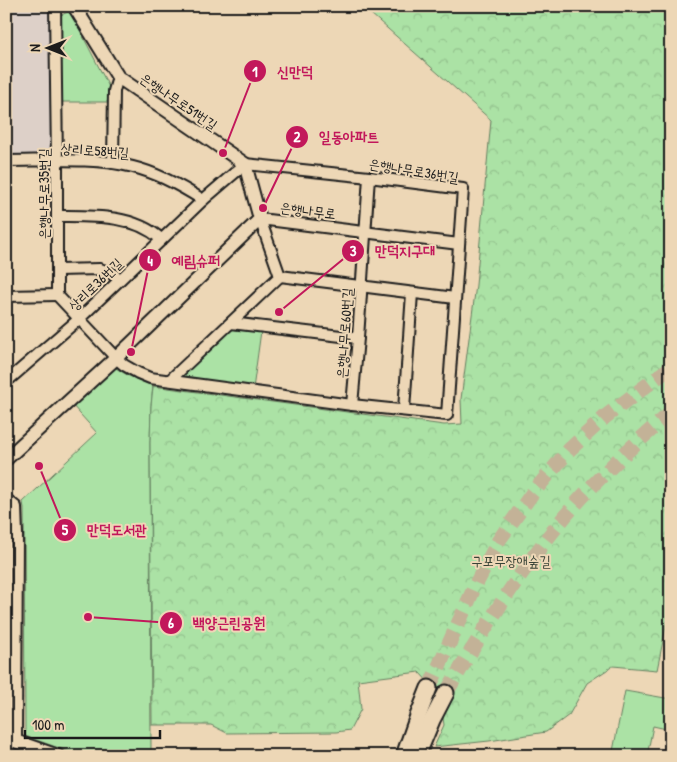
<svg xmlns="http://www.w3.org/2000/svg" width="677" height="762" viewBox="0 0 677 762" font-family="'Patrick Hand','Poor Story',sans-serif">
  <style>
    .built { fill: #ddd0c8 }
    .green { fill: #abe2a5; stroke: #647f60 }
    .forest { fill: url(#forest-crowns); stroke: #647f60 }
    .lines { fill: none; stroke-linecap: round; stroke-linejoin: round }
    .secondary-tunnel { stroke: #c3b297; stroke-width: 15; stroke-dasharray: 15 8; stroke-linecap: butt }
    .minor-casing { stroke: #1c1c1c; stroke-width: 14 }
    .tertiary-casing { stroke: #1c1c1c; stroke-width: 16 }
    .secondary-casing { stroke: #1c1c1c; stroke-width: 19 }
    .minor { stroke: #edd7b6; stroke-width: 10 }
    .tertiary { stroke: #edd7b6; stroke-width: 12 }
    .secondary { stroke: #edd7b6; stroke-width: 15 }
    .labels { text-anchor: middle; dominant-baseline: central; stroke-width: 4; stroke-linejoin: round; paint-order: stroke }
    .street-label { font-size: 14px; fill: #1c1c1c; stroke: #edd7b6 }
    .park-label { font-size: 14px; fill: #394437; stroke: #edd7b6 }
    .leader { fill: none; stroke: #c2185b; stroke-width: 2 }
    .callout-dot { fill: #c2185b; stroke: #edd7b6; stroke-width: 2 }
    .mark-label { font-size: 15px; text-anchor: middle; font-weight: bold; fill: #fff }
    .callout-label { font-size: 15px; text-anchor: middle; font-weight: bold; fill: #c2185b; stroke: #edd7b6; stroke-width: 4; stroke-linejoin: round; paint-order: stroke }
  </style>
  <defs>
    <pattern id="forest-crowns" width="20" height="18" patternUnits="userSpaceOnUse" patternTransform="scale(1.25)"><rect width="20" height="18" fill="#abe2a5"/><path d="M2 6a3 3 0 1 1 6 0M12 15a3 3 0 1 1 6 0" fill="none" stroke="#93c18d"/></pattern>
  </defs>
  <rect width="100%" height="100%" fill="#edd7b6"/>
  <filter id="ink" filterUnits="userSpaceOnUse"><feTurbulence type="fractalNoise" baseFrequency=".02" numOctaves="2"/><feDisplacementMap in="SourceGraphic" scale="10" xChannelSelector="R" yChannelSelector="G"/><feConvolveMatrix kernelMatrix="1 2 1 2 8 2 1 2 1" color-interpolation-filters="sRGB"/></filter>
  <g filter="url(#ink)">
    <!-- built -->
    <polygon class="built" points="6,6 50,6 53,154 44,157 6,156"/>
    <!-- green -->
    <g class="green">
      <polygon points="70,11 109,87 109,102 60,102 59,16"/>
      <polygon points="230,328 261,331 253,389 182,378 183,372"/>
      <polygon points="114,367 129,376 153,386 151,406 150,443 151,756 76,754 25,736 24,508 23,502 97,433 72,405"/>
      <polygon points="625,691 671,699 671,730 653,726 647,756 612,756"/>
    </g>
    <!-- forest -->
    <polygon class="forest" points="362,6 671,6 671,611 669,612 657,670 613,666 587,683 569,715 546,732 489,741 434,747 444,725 441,705 432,686 419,672 358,680 361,709 350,730 336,732 227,733 211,725 152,725 150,443 151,406 153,386 444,425 462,424 461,399 476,285 491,120"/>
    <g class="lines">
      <!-- secondary-tunnel -->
      <g class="secondary-tunnel">
        <polyline points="429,688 477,582 499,540 531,495 569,450 605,417 671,367"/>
        <path d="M 446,693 C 477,641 509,588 546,540 C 582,493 625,451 671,413"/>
      </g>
      <!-- minor casing -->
      <g class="minor-casing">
        <g id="minor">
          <path d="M 6,161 C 46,161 95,157 133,167 C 158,173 181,186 203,200"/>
          <polyline points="113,163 114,91 118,77"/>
          <path d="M 57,216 C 92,216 133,214 161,239"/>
          <polyline points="57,270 100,269 111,273 120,279"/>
          <polyline points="280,276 260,219 459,244"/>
          <polyline points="280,276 455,298"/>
          <polyline points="6,296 57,295"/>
          <polyline points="231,323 358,338"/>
          <polyline points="170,380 280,276"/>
          <polyline points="6,382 79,319 203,200 245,164 369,177 463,189 447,415 352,405 150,378 138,373 124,365 116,358 57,295 57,161 55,6"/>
          <polyline points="352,405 358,338 369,177"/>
          <polyline points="404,410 412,293"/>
          <polyline points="6,499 16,507 17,535 16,741"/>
        </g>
      </g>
      <!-- tertiary casing -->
      <g class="tertiary-casing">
        <g id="tertiary">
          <polyline points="6,459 116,358 260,219 245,164 118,77 74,6"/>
          <polyline points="6,738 58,756"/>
        </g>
      </g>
      <!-- secondary casing -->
      <g class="secondary-casing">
        <g id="secondary">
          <polyline points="404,756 418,716 429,688"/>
          <polyline points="417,756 432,720 446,693"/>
        </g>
      </g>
      <!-- minor -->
      <use href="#minor" class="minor"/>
      <!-- tertiary -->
      <use href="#tertiary" class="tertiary"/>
      <!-- secondary -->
      <use href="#secondary" class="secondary"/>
    </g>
  </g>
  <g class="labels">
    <!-- street labels -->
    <g class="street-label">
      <text transform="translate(179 101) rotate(34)">은행나무로51번길</text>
      <text transform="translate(95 150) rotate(4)">상리로58번길</text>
      <text transform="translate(414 170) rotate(9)">은행나무로36번길</text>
      <text transform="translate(43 194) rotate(-90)">은행나무로35번길</text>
      <text transform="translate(308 210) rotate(7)">은행나무로</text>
      <text transform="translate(95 284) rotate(-44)">상리로36번길</text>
      <text transform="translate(344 333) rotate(-86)">은행나무로60번길</text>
    </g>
    <!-- park labels -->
    <g class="park-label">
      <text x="511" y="560">구포무장애숲길</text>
    </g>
  </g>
  <!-- callouts -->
  <path class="leader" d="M223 153L255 71M263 208L297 137M279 312L353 251M131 352L150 260M39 466L65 530M88 617L171 623"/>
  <g class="callout-dot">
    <circle cx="223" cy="153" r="5"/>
    <circle cx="263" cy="208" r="5"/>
    <circle cx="279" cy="312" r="5"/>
    <circle cx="131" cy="352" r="5"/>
    <circle cx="39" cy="466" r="5"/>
    <circle cx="88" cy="617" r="5"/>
    <circle cx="255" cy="71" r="12"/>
    <circle cx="297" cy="137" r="12"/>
    <circle cx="353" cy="251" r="12"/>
    <circle cx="150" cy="260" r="12"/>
    <circle cx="65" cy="530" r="12"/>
    <circle cx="171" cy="623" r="12"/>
  </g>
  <g class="mark-label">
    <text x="255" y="77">1</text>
    <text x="297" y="142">2</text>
    <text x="353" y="256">3</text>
    <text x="150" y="266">4</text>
    <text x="65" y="535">5</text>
    <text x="171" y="628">6</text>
  </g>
  <g class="callout-label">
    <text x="295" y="77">신만덕</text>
    <text x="349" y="142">일동아파트</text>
    <text x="405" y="256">만덕지구대</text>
    <text x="196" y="266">예림슈퍼</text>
    <text x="117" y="535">만덕도서관</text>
    <text x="229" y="628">백양근린공원</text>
  </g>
  <!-- margin -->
  <rect width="677" height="762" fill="none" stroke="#edd7b6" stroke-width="25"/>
  <rect x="12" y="12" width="652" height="737" fill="none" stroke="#1c1c1c" stroke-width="2" filter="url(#ink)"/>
  <!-- north arrow -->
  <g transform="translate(48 48) rotate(270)" stroke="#edd7b6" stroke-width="4" paint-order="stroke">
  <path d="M0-4L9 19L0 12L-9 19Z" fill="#1c1c1c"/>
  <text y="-8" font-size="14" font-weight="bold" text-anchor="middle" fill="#1c1c1c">N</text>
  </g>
  <!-- scale -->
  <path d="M25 730v8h135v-8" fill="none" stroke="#1c1c1c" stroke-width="2.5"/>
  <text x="32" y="730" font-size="15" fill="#1c1c1c" stroke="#edd7b6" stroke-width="4" paint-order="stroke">100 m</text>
</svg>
